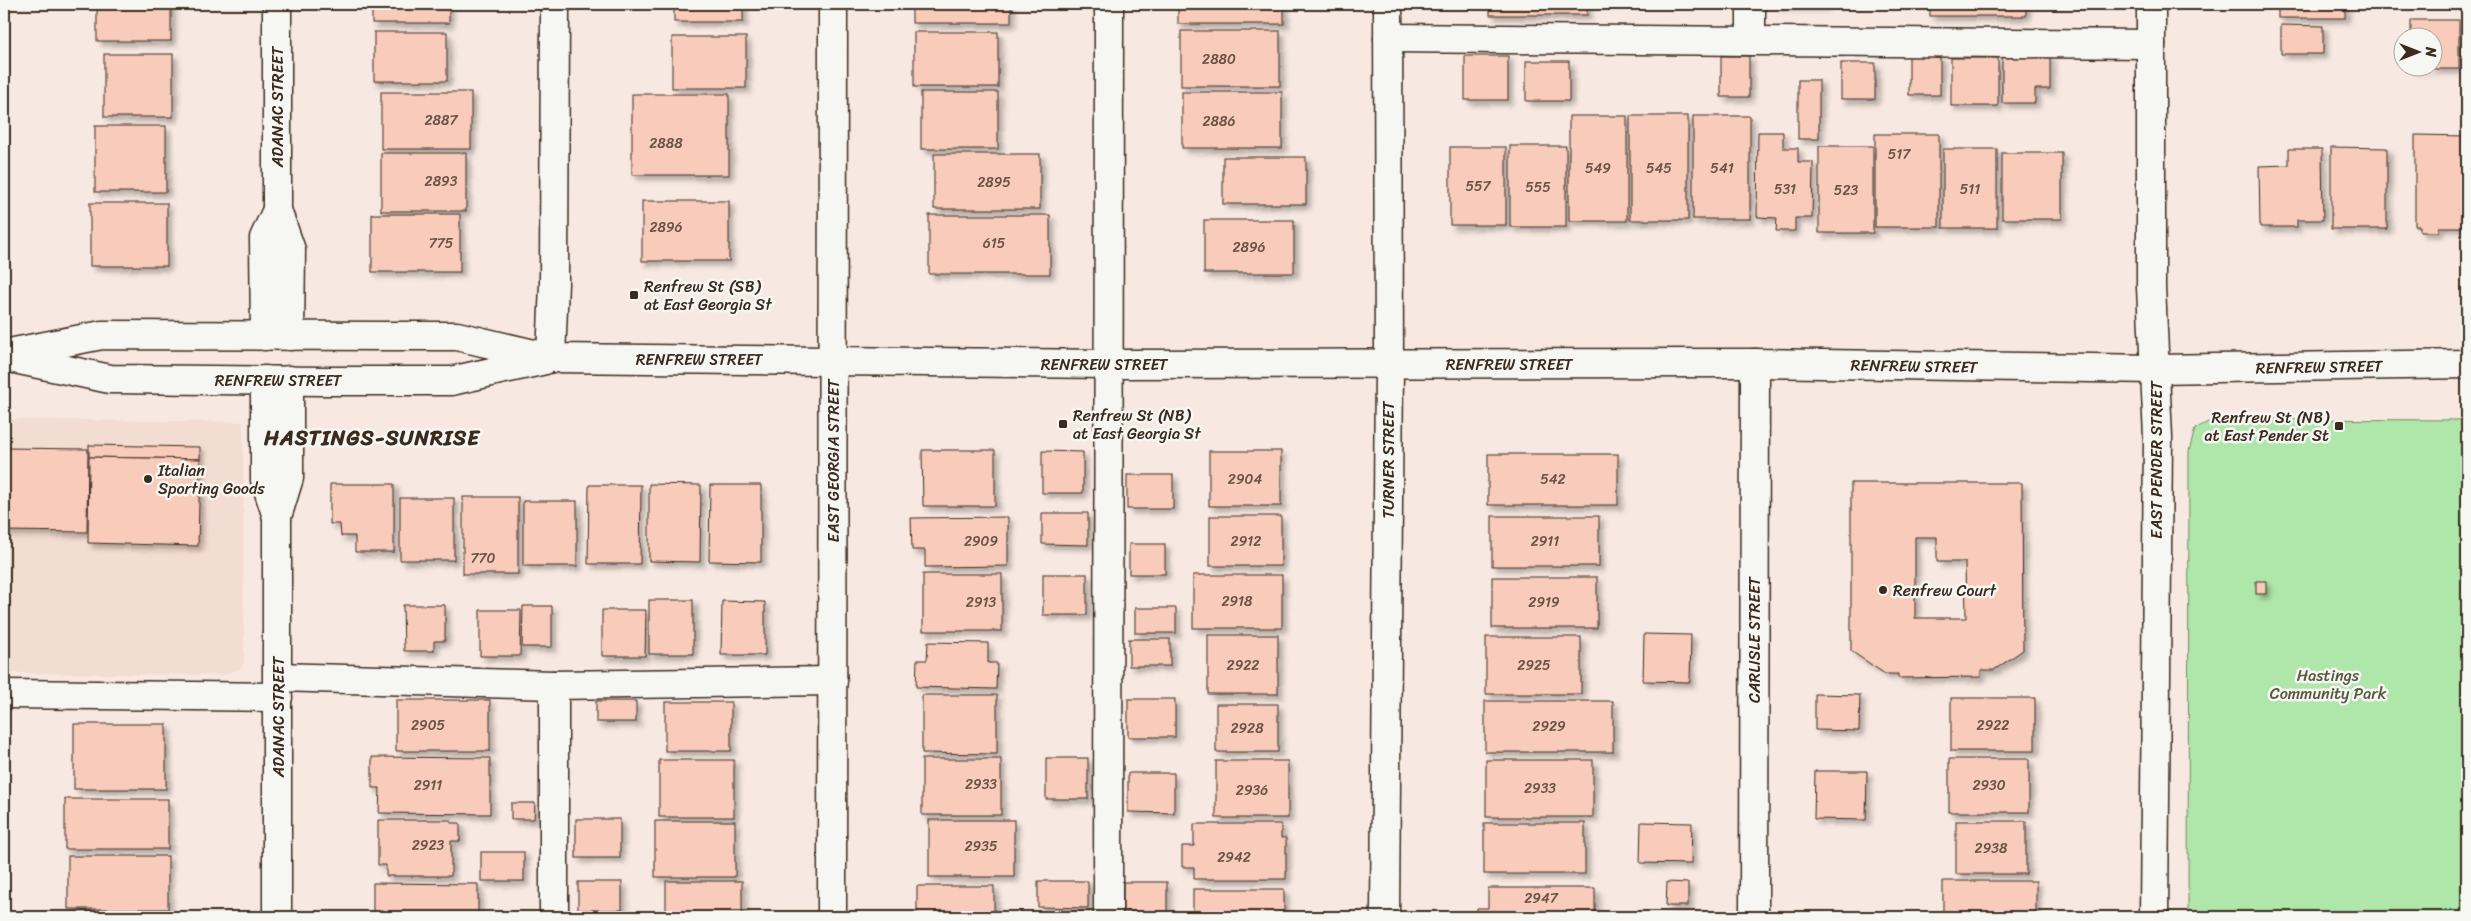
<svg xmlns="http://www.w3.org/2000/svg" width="2471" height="921" viewBox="0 0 2471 921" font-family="Sriracha,sans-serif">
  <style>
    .built { fill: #f3dcd1 }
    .green { fill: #afe6aa; stroke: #758864 }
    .building { fill: #f8cbba; stroke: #3b2a1e; fill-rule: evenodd; filter: url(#shadow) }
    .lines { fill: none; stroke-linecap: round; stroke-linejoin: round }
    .minor-casing { stroke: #3b2a1e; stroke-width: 31 }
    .minor { stroke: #f6f6f2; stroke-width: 28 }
    .poi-dot { fill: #3b2a1e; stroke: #f6f6f2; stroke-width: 2 }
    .labels { text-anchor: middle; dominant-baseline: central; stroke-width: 5; stroke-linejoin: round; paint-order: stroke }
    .number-label { font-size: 14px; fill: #6a5245 }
    .street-label { font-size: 16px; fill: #3b2a1e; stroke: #f6f6f2 }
    .poi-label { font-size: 16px; fill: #3b2a1e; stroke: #f6f6f2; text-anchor: start }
    .park-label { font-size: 16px; fill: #585941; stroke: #f6f6f2 }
    .district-label { font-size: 21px; font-weight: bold; letter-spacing: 1px; fill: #3b2a1e; stroke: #f6f6f2 }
  </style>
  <defs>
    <filter id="shadow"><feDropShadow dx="4.5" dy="4.5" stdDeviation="2.5" flood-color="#0004"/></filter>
  </defs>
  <rect width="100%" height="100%" fill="#f7e9e1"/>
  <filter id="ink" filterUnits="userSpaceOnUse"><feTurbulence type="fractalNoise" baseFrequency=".02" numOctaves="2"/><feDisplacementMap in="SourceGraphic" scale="10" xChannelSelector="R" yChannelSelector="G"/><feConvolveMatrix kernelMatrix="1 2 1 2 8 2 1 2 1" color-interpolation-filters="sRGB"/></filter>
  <g filter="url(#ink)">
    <!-- built -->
    <polygon class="built" points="4,419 243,422 244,662 241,668 223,675 4,673"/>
    <!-- green -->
    <polygon class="green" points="2221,419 2467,420 2467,917 2188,917 2189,451 2195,429 2208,422"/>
    <!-- building -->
    <g class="building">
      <rect x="97" y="4" width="74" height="37"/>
      <rect x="372" y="4" width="77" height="19"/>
      <rect x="674" y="4" width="69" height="18"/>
      <rect x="912" y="4" width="99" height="19"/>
      <rect x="1178" y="4" width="106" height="20"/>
      <rect x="1490" y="4" width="97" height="11"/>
      <rect x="1776" y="4" width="49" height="2"/>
      <rect x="1930" y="4" width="96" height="12"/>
      <rect x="2278" y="4" width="67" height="14"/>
      <polygon points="2411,20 2459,20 2459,69 2410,69 2434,68 2434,38 2411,38"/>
      <polygon points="2281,25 2323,26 2323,54 2281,54"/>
      <rect x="1181" y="31" width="99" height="55"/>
      <rect x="374" y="32" width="73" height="49"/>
      <rect x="914" y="32" width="84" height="55"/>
      <rect x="672" y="37" width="74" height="51"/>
      <rect x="104" y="54" width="69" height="63"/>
      <polygon points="2002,55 2050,55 2050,89 2035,89 2035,103 2002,103"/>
      <rect x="1465" y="56" width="43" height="44"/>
      <rect x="1721" y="56" width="28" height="41"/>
      <rect x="1909" y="56" width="31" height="39"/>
      <rect x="1951" y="58" width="47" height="48"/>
      <rect x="1526" y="61" width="43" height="40"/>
      <rect x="1841" y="63" width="34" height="36"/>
      <rect x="1798" y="80" width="21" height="59"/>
      <rect x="381" y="92" width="90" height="57"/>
      <rect x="921" y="92" width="77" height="57"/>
      <rect x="1182" y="92" width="100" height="56"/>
      <rect x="632" y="94" width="97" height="81"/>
      <rect x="1569" y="116" width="58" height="105"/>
      <rect x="1630" y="116" width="58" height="104"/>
      <rect x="1693" y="116" width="57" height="103"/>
      <rect x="95" y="126" width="71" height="66"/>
      <polygon points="1758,132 1783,132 1783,148 1798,148 1798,162 1813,162 1812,218 1795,218 1795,231 1776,231 1777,218 1757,217"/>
      <rect x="1875" y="134" width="64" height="93"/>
      <polygon points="2415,135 2467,136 2467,227 2439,227 2439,232 2420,232 2420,226 2415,226"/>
      <rect x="1510" y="146" width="56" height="81"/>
      <rect x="1819" y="146" width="54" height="87"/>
      <rect x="1450" y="147" width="56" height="78"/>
      <polygon points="2331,147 2387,148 2387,229 2331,229"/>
      <rect x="1943" y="149" width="54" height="79"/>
      <polygon points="2289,149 2322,149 2323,220 2297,220 2297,227 2260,227 2259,166 2289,165"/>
      <rect x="381" y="153" width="85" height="58"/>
      <rect x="2002" y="153" width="60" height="66"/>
      <rect x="934" y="154" width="106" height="55"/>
      <rect x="1223" y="157" width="83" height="47"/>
      <rect x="642" y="201" width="87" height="60"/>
      <rect x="90" y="203" width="77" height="63"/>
      <rect x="372" y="214" width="88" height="58"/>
      <rect x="929" y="215" width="121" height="59"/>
      <rect x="1204" y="220" width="90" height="53"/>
      <polygon points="89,445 200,447 200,459 89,457"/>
      <polygon points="4,448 88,449 87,532 4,531"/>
      <polygon points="922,450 995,450 995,506 923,506"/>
      <polygon points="1042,451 1083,452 1083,493 1042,493"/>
      <rect x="1209" y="451" width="72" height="55"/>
      <rect x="1488" y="454" width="130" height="51"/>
      <polygon points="89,457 200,459 198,546 88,543"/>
      <rect x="1127" y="475" width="46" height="34"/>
      <path d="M 1851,483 L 2022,483 L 2023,650 L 1994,670 L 1981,670 L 1981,677 L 1898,678 L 1898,674 L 1885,674 L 1851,651 ZM 1915,537 L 1937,537 L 1937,562 L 1965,562 L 1966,618 L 1915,618 Z"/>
      <polygon points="330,484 394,484 394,552 355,552 355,536 341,536 340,524 330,524"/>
      <polygon points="649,484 701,485 700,562 649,561"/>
      <polygon points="589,485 641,485 640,564 588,564"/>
      <polygon points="710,485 761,485 761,562 709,561"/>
      <rect x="463" y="497" width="55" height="77"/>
      <rect x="400" y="498" width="54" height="62"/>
      <rect x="523" y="501" width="54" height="65"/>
      <polygon points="1042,513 1088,513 1088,545 1042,544"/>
      <rect x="1210" y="516" width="71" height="50"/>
      <rect x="1492" y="516" width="107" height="50"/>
      <polygon points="1008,517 1008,566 925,567 925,550 912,550 911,518"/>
      <rect x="1129" y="544" width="36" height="30"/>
      <rect x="923" y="574" width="79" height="57"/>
      <rect x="1043" y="574" width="44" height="41"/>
      <rect x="1193" y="575" width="89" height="53"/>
      <rect x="1492" y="577" width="105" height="51"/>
      <rect x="2256" y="581" width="10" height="13"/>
      <rect x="649" y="600" width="44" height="54"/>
      <polygon points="722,601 765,602 765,655 721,655"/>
      <polygon points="403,605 445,605 445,641 434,641 434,651 404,651"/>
      <polygon points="523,606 552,606 552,647 522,647"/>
      <rect x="1135" y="608" width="41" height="25"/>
      <polygon points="480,610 521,610 520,656 480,656"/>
      <polygon points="602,610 646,610 645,656 602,656"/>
      <polygon points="1644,634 1691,635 1690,682 1643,681"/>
      <rect x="1208" y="635" width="70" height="59"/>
      <rect x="1486" y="637" width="95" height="57"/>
      <rect x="1129" y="639" width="41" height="27"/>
      <polygon points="928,642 988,643 988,663 997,663 996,689 916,687 917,660 927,660"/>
      <polygon points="1815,694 1860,695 1859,731 1815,730"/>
      <polygon points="922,695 997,695 997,754 922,753"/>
      <rect x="1951" y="698" width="84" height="53"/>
      <rect x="1128" y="699" width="47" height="38"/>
      <rect x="396" y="700" width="94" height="51"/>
      <rect x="596" y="701" width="40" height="21"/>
      <rect x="1485" y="701" width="128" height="51"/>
      <rect x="665" y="702" width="66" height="49"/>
      <rect x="1216" y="704" width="62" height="48"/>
      <rect x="74" y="724" width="92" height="65"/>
      <polygon points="372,757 490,758 490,814 379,813 380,788 372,788"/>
      <rect x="1046" y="758" width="42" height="41"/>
      <rect x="922" y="759" width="79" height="56"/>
      <rect x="1949" y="759" width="80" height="53"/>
      <rect x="659" y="760" width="75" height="57"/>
      <rect x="1486" y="760" width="107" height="57"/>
      <rect x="1216" y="761" width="72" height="57"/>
      <polygon points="1815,771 1867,771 1866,820 1814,819"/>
      <polygon points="1128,773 1174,773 1174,813 1128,812"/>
      <rect x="65" y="799" width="103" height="50"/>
      <polygon points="511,803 535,803 534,819 511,819"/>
      <rect x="576" y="819" width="44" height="39"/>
      <polygon points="378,820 451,820 451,823 460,823 460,841 451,841 451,876 386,876 386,865 378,865"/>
      <rect x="929" y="820" width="85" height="57"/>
      <rect x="655" y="821" width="80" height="56"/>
      <rect x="1956" y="821" width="70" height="53"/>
      <polygon points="1641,822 1692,823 1691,864 1640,863"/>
      <rect x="1484" y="823" width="101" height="51"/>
      <polygon points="1194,824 1281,824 1281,838 1286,838 1286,879 1194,879 1194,867 1182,867 1182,846 1194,846"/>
      <rect x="481" y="852" width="43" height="29"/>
      <rect x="68" y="856" width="100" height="53"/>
      <rect x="666" y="881" width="76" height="36"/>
      <polygon points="1038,881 1088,881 1088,908 1038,907"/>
      <rect x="1943" y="881" width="93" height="36"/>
      <rect x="578" y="882" width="44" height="28"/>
      <rect x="1123" y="882" width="44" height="30"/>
      <polygon points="1667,882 1688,883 1688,906 1666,906"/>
      <polygon points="373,883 478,884 478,917 373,917"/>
      <rect x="917" y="886" width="77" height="31"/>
      <polygon points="1488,888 1595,888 1595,917 1477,917 1477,908 1488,908"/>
      <rect x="1193" y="889" width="91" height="28"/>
      <rect x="66" y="914" width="100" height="3"/>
      <rect x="495" y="914" width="33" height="3"/>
    </g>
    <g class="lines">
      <!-- minor casing -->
      <g class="minor-casing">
        <g id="minor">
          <polyline points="277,4 277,210 291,250 290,336"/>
          <polyline points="2151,4 2151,287 2158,437 2154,917"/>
          <polyline points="1388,38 2151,44"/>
          <polyline points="1751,41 1751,4"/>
          <polyline points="265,336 264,238 277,210"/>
          <polyline points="4,354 102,335 391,336 457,336 551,358 1109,364 1755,363 2155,369 2467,364"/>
          <polyline points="10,358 110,379 323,381 451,381 545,360"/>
          <polyline points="551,358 554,283 555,4"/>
          <polyline points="265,380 265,480 277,517"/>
          <polyline points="278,677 554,685 833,681"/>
          <polyline points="4,694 278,697"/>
          <polyline points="277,917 277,517 289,478 289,380"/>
          <polyline points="554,917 554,685"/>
          <polyline points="832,917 833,4"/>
          <polyline points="1108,917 1109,4"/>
          <polyline points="1385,917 1389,364 1388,4"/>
          <polyline points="1754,917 1755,363"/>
        </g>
      </g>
      <!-- minor -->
      <use href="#minor" class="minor"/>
    </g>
  </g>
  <!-- markers -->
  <g class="poi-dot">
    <rect x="629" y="290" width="10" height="10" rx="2.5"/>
    <rect x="1058" y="419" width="10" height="10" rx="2.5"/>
    <rect x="2334" y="421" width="10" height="10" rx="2.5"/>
    <circle cx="148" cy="479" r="5"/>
    <circle cx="1883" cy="590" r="5"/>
  </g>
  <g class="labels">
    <!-- number labels -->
    <g class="number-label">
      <text x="1219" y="59">2880</text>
      <text x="441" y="120">2887</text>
      <text x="1219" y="121">2886</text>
      <text x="666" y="143">2888</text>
      <text x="1899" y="154">517</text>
      <text x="1598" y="168">549</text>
      <text x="1659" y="168">545</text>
      <text x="1722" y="168">541</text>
      <text x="441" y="181">2893</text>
      <text x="994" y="182">2895</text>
      <text x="1478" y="186">557</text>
      <text x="1538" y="187">555</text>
      <text x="1785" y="189">531</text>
      <text x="1970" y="189">511</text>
      <text x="1846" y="190">523</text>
      <text x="666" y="227">2896</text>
      <text x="441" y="243">775</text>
      <text x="994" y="243">615</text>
      <text x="1249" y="247">2896</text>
      <text x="1245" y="479">2904</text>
      <text x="1553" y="479">542</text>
      <text x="981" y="541">2909</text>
      <text x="1246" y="541">2912</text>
      <text x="1545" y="541">2911</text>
      <text x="483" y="558">770</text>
      <text x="1237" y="601">2918</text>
      <text x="981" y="602">2913</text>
      <text x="1544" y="602">2919</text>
      <text x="1243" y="665">2922</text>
      <text x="1534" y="665">2925</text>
      <text x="428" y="725">2905</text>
      <text x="1993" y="725">2922</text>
      <text x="1549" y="726">2929</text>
      <text x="1247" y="728">2928</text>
      <text x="981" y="784">2933</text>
      <text x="428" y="785">2911</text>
      <text x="1989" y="785">2930</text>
      <text x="1540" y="788">2933</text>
      <text x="1252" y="790">2936</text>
      <text x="428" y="845">2923</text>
      <text x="981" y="846">2935</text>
      <text x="1991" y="848">2938</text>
      <text x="1234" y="857">2942</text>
      <text x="1541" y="898">2947</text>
    </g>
    <!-- street labels -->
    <g class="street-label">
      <text transform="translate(277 107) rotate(-90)">ADANAC STREET</text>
      <text x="699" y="359">RENFREW STREET</text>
      <text x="1104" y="364">RENFREW STREET</text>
      <text x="1509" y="364">RENFREW STREET</text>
      <text transform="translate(1914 366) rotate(1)">RENFREW STREET</text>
      <text transform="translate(2319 367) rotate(-1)">RENFREW STREET</text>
      <text x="278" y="380">RENFREW STREET</text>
      <text transform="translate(1388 460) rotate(-90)">TURNER STREET</text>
      <text transform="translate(2156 460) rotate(-90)">EAST PENDER STREET</text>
      <text transform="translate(833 461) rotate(-90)">EAST GEORGIA STREET</text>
      <text transform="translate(1754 640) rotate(-90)">CARLISLE STREET</text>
      <text transform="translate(278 717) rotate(-90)">ADANAC STREET</text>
    </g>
    <!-- poi labels -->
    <g class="poi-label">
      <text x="644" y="286">Renfrew St (SB)<tspan x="644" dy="18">at East Georgia St</tspan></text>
      <text x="1073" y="415">Renfrew St (NB)<tspan x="1073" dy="18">at East Georgia St</tspan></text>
      <text x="2329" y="417" text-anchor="end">Renfrew St (NB)<tspan x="2329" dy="18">at East Pender St</tspan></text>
      <text x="158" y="470">Italian<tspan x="158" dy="18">Sporting Goods</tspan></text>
      <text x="1893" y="590">Renfrew Court</text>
    </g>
    <!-- park labels -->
    <g class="park-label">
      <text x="2328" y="675">Hastings<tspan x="2328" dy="18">Community Park</tspan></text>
    </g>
    <!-- district labels -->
    <g class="district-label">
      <text x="372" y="438">HASTINGS-SUNRISE</text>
    </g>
  </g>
  <!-- margin -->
  <rect width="2471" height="921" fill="none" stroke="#f6f6f2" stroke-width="20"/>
  <rect x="10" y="10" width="2451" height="901" fill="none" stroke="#3b2a1e" stroke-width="2" filter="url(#ink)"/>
  <!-- north arrow -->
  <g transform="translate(2418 52) rotate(90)"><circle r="24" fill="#f6f6f2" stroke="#aba49d"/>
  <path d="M0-4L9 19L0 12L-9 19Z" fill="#3b2a1e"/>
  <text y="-8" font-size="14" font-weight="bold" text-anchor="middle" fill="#3b2a1e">N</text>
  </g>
</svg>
